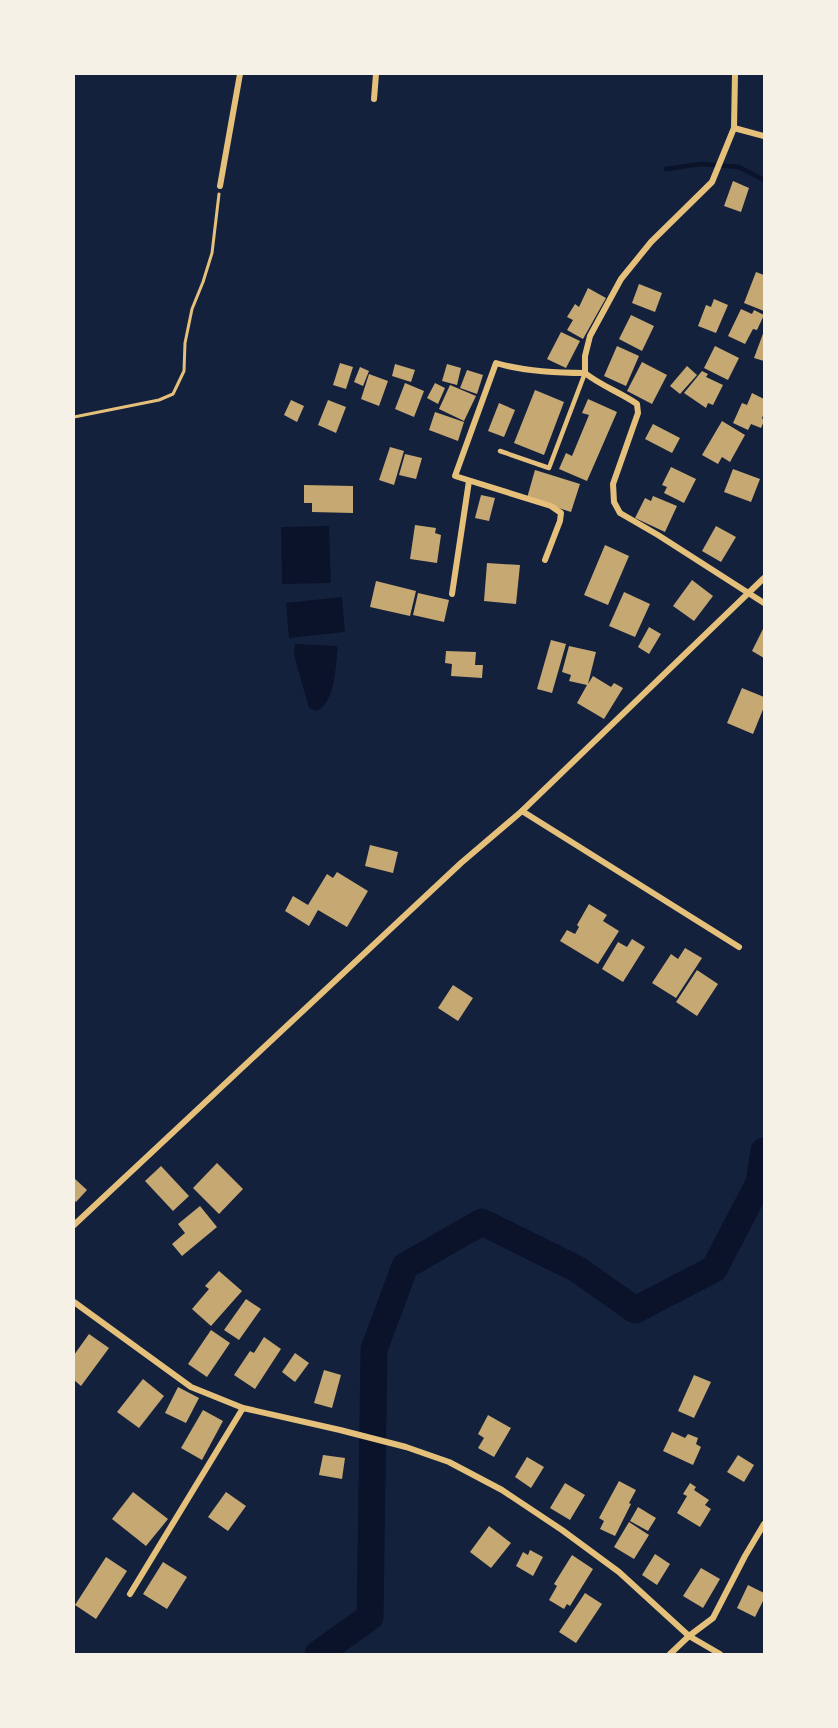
<svg xmlns="http://www.w3.org/2000/svg" width="838" height="1728" viewBox="0 0 838 1728" font-family="'DejaVu Sans',sans-serif">
  <style>
    .water { fill: #0b132b }
    .lines { fill: none; stroke-linecap: round; stroke-linejoin: round }
    .stream { stroke: #0b132b; stroke-width: 4.5 }
    .river { stroke: #0b132b; stroke-width: 27 }
    .building { fill: #c6a872 }
    .path { stroke: #e5c07b; stroke-width: 3 }
    .service { stroke: #e5c07b; stroke-width: 4.5 }
    .minor { stroke: #e5c07b; stroke-width: 6 }
  </style>
  <rect width="100%" height="100%" fill="#14213d"/>
  <!-- water -->
  <g class="water">
    <polygon points="329,526 331,583 282,584 281,527"/>
    <polygon points="342,597 345,632 289,638 286,603"/>
    <path d="M 295,644 L 336,646 L 338,648 C 335,667 336,701 317,711 L 309,708 L 294,655 Z"/>
  </g>
  <g class="lines">
    <!-- stream -->
    <polyline class="stream" points="666,169 701,164 739,167 764,180"/>
    <!-- river -->
    <polyline class="river" points="318,1654 370,1617 374,1349 405,1266 482,1222 577,1269 635,1310 714,1269 759,1183 764,1151"/>
  </g>
  <!-- building -->
  <g class="building">
    <polygon points="733,181 749,188 741,212 724,206"/>
    <polygon points="756,272 764,275 764,311 744,303"/>
    <polygon points="639,284 662,293 655,312 632,303"/>
    <polygon points="588,288 606,298 583,339 567,330 573,320 567,317 575,304 579,307"/>
    <polygon points="714,299 728,305 716,333 698,326 706,305 711,307"/>
    <polygon points="741,309 752,314 754,310 764,315 757,330 753,329 745,344 728,336"/>
    <polygon points="631,315 654,326 642,351 619,339"/>
    <polygon points="764,331 764,361 754,358"/>
    <polygon points="561,332 580,341 566,368 547,359"/>
    <polygon points="617,346 639,356 626,386 604,376"/>
    <polygon points="715,346 739,358 728,380 704,368"/>
    <polygon points="642,362 667,375 652,404 627,391"/>
    <polygon points="340,363 353,367 346,389 333,385"/>
    <polygon points="395,364 415,370 411,382 392,376"/>
    <polygon points="447,364 461,368 457,385 442,381"/>
    <polygon points="687,366 697,375 680,394 670,386"/>
    <polygon points="360,367 369,371 363,386 354,382"/>
    <polygon points="467,370 483,375 477,394 460,388"/>
    <polygon points="702,371 708,374 706,377 723,385 713,405 708,403 706,408 684,393"/>
    <polygon points="369,374 388,381 379,406 361,399"/>
    <polygon points="405,383 424,391 414,417 395,409"/>
    <polygon points="435,383 445,388 438,404 427,398"/>
    <polygon points="450,385 476,396 464,421 439,409"/>
    <polygon points="535,390 564,402 544,455 514,443"/>
    <polygon points="752,393 764,399 764,413 762,418 764,421 761,428 751,424 748,430 733,423 742,403 747,405"/>
    <polygon points="588,399 617,412 587,481 559,469 566,453 572,456 589,415 582,413"/>
    <polygon points="291,400 304,406 297,422 284,415"/>
    <polygon points="328,400 346,407 336,433 318,425"/>
    <polygon points="499,403 515,410 504,437 488,431"/>
    <polygon points="435,412 464,422 458,441 429,430"/>
    <polygon points="722,421 745,435 730,462 722,457 718,464 702,455"/>
    <polygon points="653,424 680,438 672,453 645,439"/>
    <polygon points="390,447 404,451 394,485 379,480"/>
    <polygon points="405,454 422,458 416,479 399,475"/>
    <polygon points="671,467 696,479 684,503 664,493 667,487 662,485"/>
    <polygon points="733,469 760,479 751,502 724,492"/>
    <polygon points="535,470 580,484 571,512 527,498"/>
    <polygon points="304,485 353,486 353,513 312,512 312,503 304,503"/>
    <polygon points="481,495 495,498 489,521 475,518"/>
    <polygon points="653,496 677,506 665,532 635,518 645,498 651,501"/>
    <polygon points="415,525 436,528 435,533 441,535 437,563 410,559"/>
    <polygon points="716,526 736,537 721,562 702,551"/>
    <polygon points="605,545 629,556 608,605 584,595"/>
    <polygon points="487,563 520,565 516,604 484,601"/>
    <polygon points="692,580 713,596 694,621 673,606"/>
    <polygon points="376,581 416,591 410,616 370,607"/>
    <polygon points="624,592 650,604 635,637 609,626"/>
    <polygon points="418,593 449,600 444,622 413,615"/>
    <polygon points="649,627 661,634 649,654 638,647"/>
    <polygon points="764,627 764,658 752,651"/>
    <polygon points="551,640 566,644 552,693 537,689"/>
    <polygon points="569,646 596,652 588,684 593,676 611,687 614,683 623,688 604,719 577,703 587,685 569,681 571,675 562,672"/>
    <polygon points="446,651 476,652 475,665 483,665 482,678 451,676 452,664 445,663"/>
    <polygon points="742,688 764,697 764,707 753,734 727,723"/>
    <polygon points="370,845 398,852 393,873 365,866"/>
    <polygon points="337,872 368,891 347,927 318,910 309,926 285,911 293,896 308,905 327,874 333,878"/>
    <polygon points="589,904 607,915 603,921 619,931 598,964 560,941 567,930 575,934 579,927 577,925"/>
    <polygon points="632,939 645,947 623,982 602,969 618,942 627,947"/>
    <polygon points="685,948 702,958 676,998 652,983 671,954 678,959"/>
    <polygon points="697,970 718,984 697,1016 676,1002"/>
    <polygon points="453,985 473,998 458,1021 438,1008"/>
    <polygon points="217,1163 243,1189 219,1214 193,1188"/>
    <polygon points="161,1166 189,1196 173,1211 145,1181"/>
    <polygon points="74,1178 87,1190 76,1202 74,1200"/>
    <polygon points="200,1206 217,1227 182,1256 172,1244 185,1233 178,1224"/>
    <polygon points="219,1271 242,1291 211,1326 192,1309 209,1289 205,1286"/>
    <polygon points="246,1299 261,1309 239,1340 224,1330"/>
    <polygon points="211,1330 230,1343 207,1377 188,1364"/>
    <polygon points="89,1334 109,1348 81,1386 74,1380 74,1355"/>
    <polygon points="264,1337 281,1349 255,1389 234,1375 250,1351 254,1353"/>
    <polygon points="295,1353 309,1363 295,1382 282,1372"/>
    <polygon points="324,1370 341,1375 332,1408 314,1403"/>
    <polygon points="694,1375 711,1382 694,1418 678,1411"/>
    <polygon points="143,1379 164,1396 139,1428 117,1412"/>
    <polygon points="178,1387 199,1398 186,1423 165,1413"/>
    <polygon points="203,1410 223,1421 202,1460 181,1448"/>
    <polygon points="488,1415 511,1428 494,1457 478,1448 484,1438 478,1434"/>
    <polygon points="672,1432 685,1438 688,1434 698,1438 696,1444 701,1447 693,1465 663,1451"/>
    <polygon points="323,1455 345,1458 342,1479 319,1475"/>
    <polygon points="738,1455 754,1465 744,1482 727,1472"/>
    <polygon points="527,1457 544,1467 531,1488 515,1477"/>
    <polygon points="619,1481 636,1490 629,1503 631,1504 615,1536 600,1529 604,1521 599,1518"/>
    <polygon points="565,1483 585,1495 570,1520 550,1508"/>
    <polygon points="690,1483 696,1487 694,1490 709,1500 705,1505 711,1509 700,1527 677,1513 687,1496 683,1494"/>
    <polygon points="133,1492 168,1519 146,1546 112,1519"/>
    <polygon points="226,1492 246,1506 228,1531 208,1517"/>
    <polygon points="638,1507 656,1518 648,1531 630,1521"/>
    <polygon points="629,1522 649,1535 634,1559 614,1547"/>
    <polygon points="489,1526 511,1543 491,1568 470,1552"/>
    <polygon points="530,1550 543,1557 533,1576 516,1566 523,1552 528,1555"/>
    <polygon points="655,1554 670,1564 657,1585 642,1575"/>
    <polygon points="572,1555 593,1569 570,1606 567,1604 564,1609 549,1600 557,1586 554,1584"/>
    <polygon points="106,1557 127,1571 96,1619 75,1605"/>
    <polygon points="163,1562 187,1577 167,1609 143,1594"/>
    <polygon points="701,1568 720,1579 703,1608 683,1596"/>
    <polygon points="748,1585 764,1593 764,1599 755,1617 737,1608"/>
    <polygon points="585,1593 602,1604 576,1643 559,1632"/>
  </g>
  <g class="lines">
    <!-- path -->
    <polyline class="path" points="74,417 159,400 173,394 184,371 185,343 192,309 203,282 212,253 219,194"/>
    <!-- service -->
    <polyline class="service" points="500,451 549,468 585,373"/>
    <!-- minor -->
    <g class="minor">
      <polyline points="374,99 376,74"/>
      <polyline points="734,128 764,136"/>
      <polyline points="220,186 240,74"/>
      <polyline points="585,373 585,356 590,336 621,279 651,242 712,182 734,128 735,74"/>
      <path d="M 545,560 L 560,521 L 561,513 L 551,506 L 455,476 L 496,363 C 522,371 558,373 585,373 C 601,386 620,392 637,404 L 638,413 L 613,484 L 614,502 L 620,513 L 658,535 L 764,603"/>
      <polyline points="452,594 469,481"/>
      <polyline points="522,811 739,947"/>
      <polyline points="74,1225 461,863 522,811 764,578"/>
      <polyline points="74,1302 191,1387 243,1408 340,1430 406,1447 449,1462 502,1490 562,1530 619,1572 689,1636 720,1654"/>
      <polyline points="130,1594 243,1408"/>
      <polyline points="670,1654 689,1636 713,1618 745,1556 764,1524"/>
    </g>
  </g>
  <!-- border -->
  <rect width="838" height="1728" fill="none" stroke="#f6f1e7" stroke-width="150"/>
</svg>
